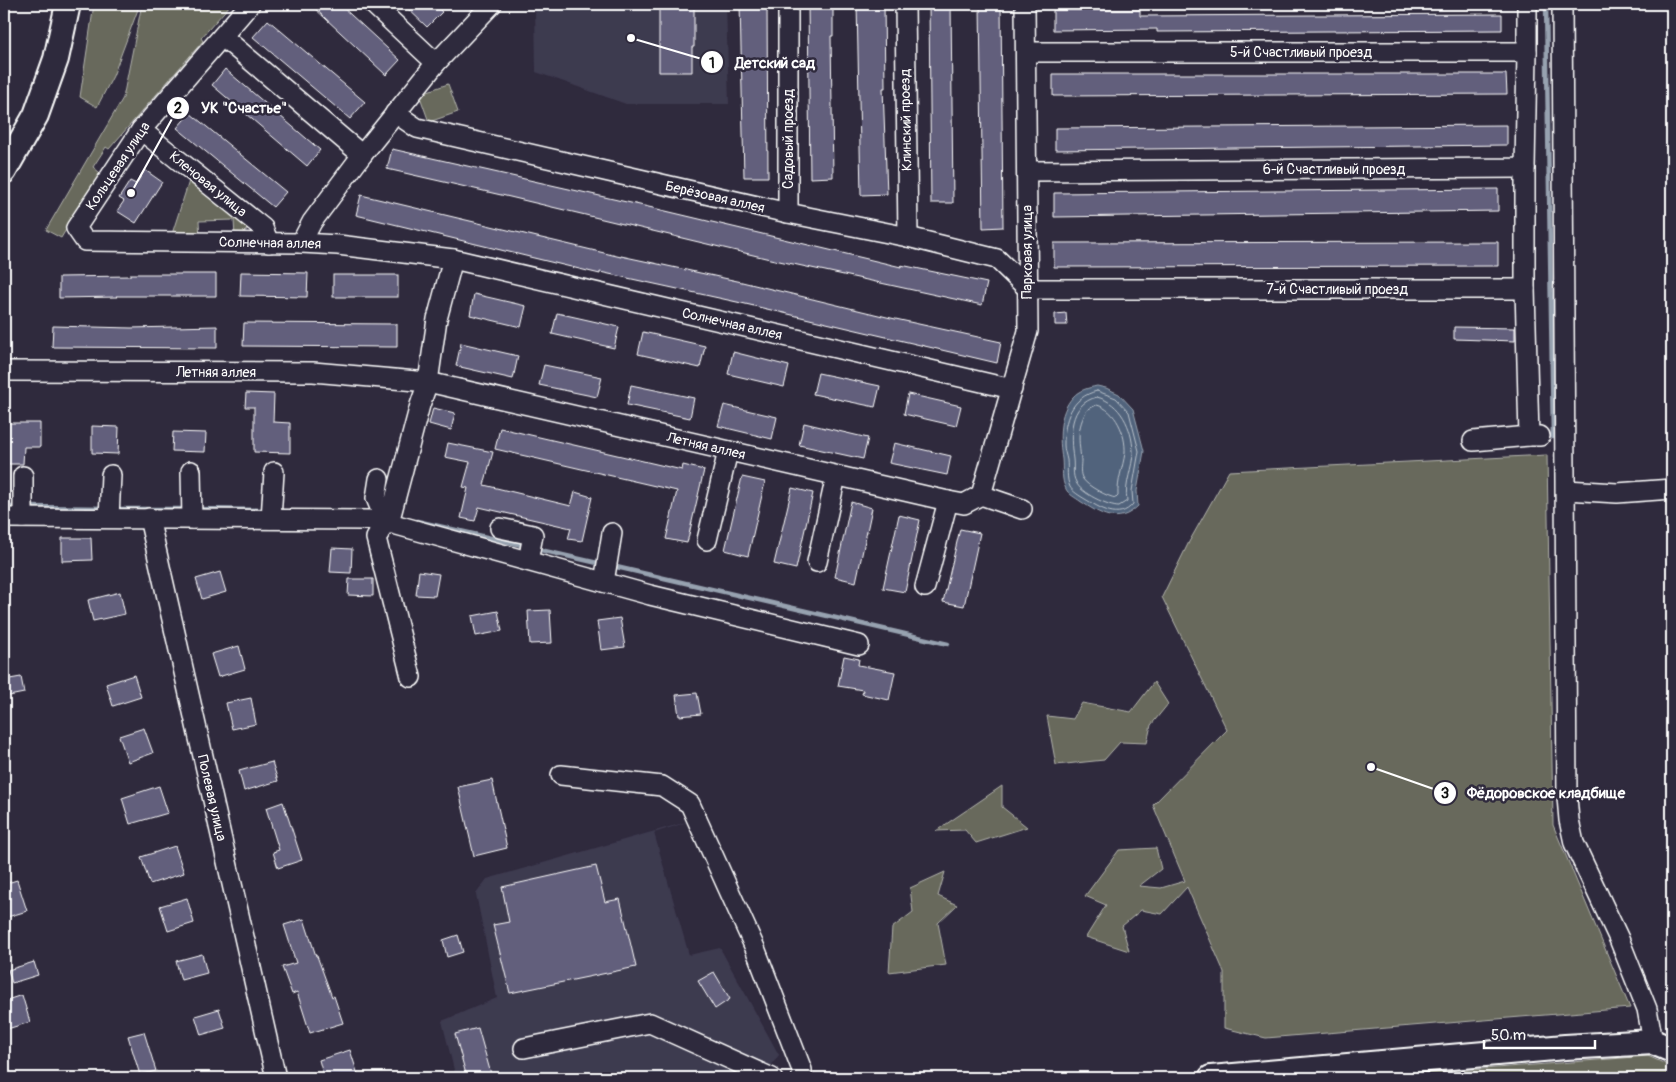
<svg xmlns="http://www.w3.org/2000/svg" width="1676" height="1082" viewBox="0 0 1676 1082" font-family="Pangolin,sans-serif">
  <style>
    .built { fill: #3e3a50 }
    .green { fill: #67695b; stroke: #b3b4ad }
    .water { fill: #51647c; stroke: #97a2b0 }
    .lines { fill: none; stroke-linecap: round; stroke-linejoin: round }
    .shore { stroke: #b9c1cb; stroke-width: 1 }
    .stream { stroke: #97a2b0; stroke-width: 4.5 }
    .building { fill: #625e7c; stroke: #fff }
    .minor-casing { stroke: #fff; stroke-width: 22 }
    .major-casing { stroke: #fff; stroke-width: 28 }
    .minor { stroke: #2f2a3d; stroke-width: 19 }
    .major { stroke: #2f2a3d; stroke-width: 24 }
    .labels { text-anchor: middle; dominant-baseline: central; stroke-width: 5; stroke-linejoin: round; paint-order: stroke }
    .street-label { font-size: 14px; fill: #fff; stroke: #2f2a3d }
    .leader { fill: none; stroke: #fff; stroke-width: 2 }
    .callout-dot { fill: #fff; stroke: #2f2a3d; stroke-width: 2 }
    .mark-label { font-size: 15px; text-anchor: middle; font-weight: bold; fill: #111 }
    .callout-label { font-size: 15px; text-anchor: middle; font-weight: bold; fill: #fff; stroke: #2f2a3d; stroke-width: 5; stroke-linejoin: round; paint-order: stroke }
  </style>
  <rect width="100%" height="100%" fill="#2f2a3d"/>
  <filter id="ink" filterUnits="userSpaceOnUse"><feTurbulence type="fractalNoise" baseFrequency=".02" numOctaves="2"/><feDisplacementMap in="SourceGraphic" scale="10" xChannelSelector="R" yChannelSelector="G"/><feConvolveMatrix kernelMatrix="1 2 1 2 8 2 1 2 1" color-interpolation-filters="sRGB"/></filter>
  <g filter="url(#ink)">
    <!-- built -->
    <g class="built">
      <polygon points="535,4 726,4 729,104 626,104 536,72"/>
      <polygon points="697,819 654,833 689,955 720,948 779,1055 762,1078 456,1078 442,1021 497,998 476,894 487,879"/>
    </g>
    <!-- green -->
    <g class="green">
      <polygon points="94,4 140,4 113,76 97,107 80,97"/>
      <polygon points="142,4 231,4 201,38 203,41 109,149 106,147 93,167 100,173 61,238 46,230 123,98"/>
      <polygon points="448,84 458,112 429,122 419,94"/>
      <polygon points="190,178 246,221 247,230 235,237 234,220 199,221 200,238 171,237"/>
      <polygon points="1547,455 1553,825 1630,1008 1266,1038 1224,1028 1224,972 1187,887 1162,914 1141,910 1122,926 1129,951 1086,937 1106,905 1085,896 1119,850 1156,848 1161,869 1139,886 1161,888 1185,881 1153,805 1227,730 1162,597 1189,542 1229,471"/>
      <polygon points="1154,682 1168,704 1151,725 1147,743 1120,742 1104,760 1056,765 1047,716 1073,719 1082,703 1131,712"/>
      <polygon points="1002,786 1002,807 1027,827 976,843 965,830 936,831"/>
      <polygon points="945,872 938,896 957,905 938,923 946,965 889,972 892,928 913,912 910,888"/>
      <polygon points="1648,1056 1672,1067 1672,1078 1397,1078 1395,1076"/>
    </g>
    <!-- water -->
    <path class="water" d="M 1097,386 L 1106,388 L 1119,394 L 1133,409 L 1144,451 L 1137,491 L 1138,506 C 1118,526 1100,514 1080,501 C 1076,498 1068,494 1066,489 C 1061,479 1063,470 1062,459 C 1059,440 1058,413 1073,397 C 1079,390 1088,388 1097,386 Z"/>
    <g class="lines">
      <!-- shore -->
      <g class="shore">
        <path d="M 1097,391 L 1116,398 L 1129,412 L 1139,451 L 1132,491 L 1133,504 C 1119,521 1100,508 1085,499 C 1080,496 1073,492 1070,487 C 1066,478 1068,469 1067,460 C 1066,455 1064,450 1064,445 C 1064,420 1071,397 1097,391 Z"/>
        <path d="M 1097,397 C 1121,403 1132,428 1133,451 C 1133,468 1124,483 1127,501 L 1119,506 C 1108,506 1080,493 1076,482 C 1072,475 1074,467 1073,459 C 1070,436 1068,404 1097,397 Z"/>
        <path d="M 1097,405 C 1116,410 1126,434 1125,453 C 1123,467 1117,481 1118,496 L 1116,498 C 1108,497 1087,486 1083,479 C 1079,474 1081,466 1081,460 C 1079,440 1076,429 1087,410 Z"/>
      </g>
      <!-- stream -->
      <g class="stream">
        <polyline points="1546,4 1553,437"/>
        <polyline points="4,507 17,507"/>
        <polyline points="28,507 105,508"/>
        <polyline points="115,509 187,509"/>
        <polyline points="195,509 267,510"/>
        <polyline points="417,521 526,546"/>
        <polyline points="536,549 602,564"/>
        <polyline points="612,566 948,644"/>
      </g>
    </g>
    <!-- building -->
    <g class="building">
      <polygon points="310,4 339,4 400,60 386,75"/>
      <polygon points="403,4 434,4 442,12 427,27"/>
      <polygon points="659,4 691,4 691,6 694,6 694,47 692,47 692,72 659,72"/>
      <polygon points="740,4 767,4 768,177 744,177"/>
      <polygon points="808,4 833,4 833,36 831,36 833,177 810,178"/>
      <polygon points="857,4 884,4 885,88 883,88 887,194 861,195"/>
      <polygon points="929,4 951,4 953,203 931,203"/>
      <polygon points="980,4 1001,4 1003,227 983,228"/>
      <polygon points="1053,10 1140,10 1140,16 1502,14 1502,30 1157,32 1157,29 1053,30"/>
      <polygon points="268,20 365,102 350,119 253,37"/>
      <polygon points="225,69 320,150 307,166 212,85"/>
      <polygon points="1053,74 1506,74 1507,94 1053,96"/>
      <polygon points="190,113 286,192 273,207 177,128"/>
      <polygon points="1507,125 1507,145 1055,150 1055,128"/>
      <polygon points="392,149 653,208 901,267 901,265 987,283 982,305 770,259 510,197 387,169"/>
      <polygon points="145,170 162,182 136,223 117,211 124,201 119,198 130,181 136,184"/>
      <polygon points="1498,189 1498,211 1054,217 1054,193"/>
      <polygon points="361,195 621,257 621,256 742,282 891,318 1001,342 997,363 737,302 600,272 600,274 356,215"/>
      <polygon points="1498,242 1498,266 1054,267 1054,243"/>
      <polygon points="241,272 308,273 307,297 240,296"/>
      <polygon points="130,274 216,274 216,296 116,296 117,297 59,298 59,277 130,276"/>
      <rect x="333" y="275" width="65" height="22"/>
      <polygon points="474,294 526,306 521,327 470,315"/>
      <polygon points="557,313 619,327 614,348 552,334"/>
      <polygon points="1066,313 1067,325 1055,325 1055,314"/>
      <polygon points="244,323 397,324 397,347 243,346"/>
      <polygon points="53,326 131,328 217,326 217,348 52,347"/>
      <polygon points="1454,327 1515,328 1515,341 1454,339"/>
      <polygon points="643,332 705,346 700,368 638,354"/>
      <polygon points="461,343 518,356 513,379 456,366"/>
      <polygon points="733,352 789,366 784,387 728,374"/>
      <polygon points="544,365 602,377 597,397 539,385"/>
      <polygon points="818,373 880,386 875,407 813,394"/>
      <polygon points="631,385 694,398 690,418 627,405"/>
      <polygon points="246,393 274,394 273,422 290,423 290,453 254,452 254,407 245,407"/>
      <polygon points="908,394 961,406 956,426 904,414"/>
      <polygon points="724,405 777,417 772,439 718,426"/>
      <polygon points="433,408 455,413 451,430 429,424"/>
      <polygon points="4,423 40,423 40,447 24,447 23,464 4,464"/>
      <polygon points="804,423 868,438 863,459 799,445"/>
      <polygon points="92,426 119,427 118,454 92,453"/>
      <polygon points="500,428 682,470 683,465 704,470 687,543 666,539 677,491 495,449"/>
      <polygon points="173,432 206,433 205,452 172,451"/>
      <polygon points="448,443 493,452 484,485 571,506 575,492 592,497 582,541 568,539 571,528 479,507 475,521 461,518 468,488 463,487 470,462 445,457"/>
      <polygon points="894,443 951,456 947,475 889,463"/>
      <polygon points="742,477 765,482 748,556 725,550"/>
      <polygon points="792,488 813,493 796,569 774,564"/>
      <polygon points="851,502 872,508 856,582 835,577"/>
      <polygon points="899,515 920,520 905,592 883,588"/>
      <polygon points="960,529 980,533 964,606 943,602"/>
      <polygon points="62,538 91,538 92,560 62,561"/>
      <polygon points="332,548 352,549 351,573 330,572"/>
      <polygon points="419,571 439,574 435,596 416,595"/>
      <polygon points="220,572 226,592 202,599 196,579"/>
      <polygon points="349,579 373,579 373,596 348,595"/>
      <polygon points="120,592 125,614 93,621 88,600"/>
      <polygon points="550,610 552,643 530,644 528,611"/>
      <polygon points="498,611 502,631 476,636 472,616"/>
      <polygon points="620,618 625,647 601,650 597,621"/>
      <polygon points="239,646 245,669 218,677 211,654"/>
      <polygon points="844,656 859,659 858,665 895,672 889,700 862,694 863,690 838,686"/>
      <polygon points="134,675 141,697 113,706 106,684"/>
      <polygon points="21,677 24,693 4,697 4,680"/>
      <polygon points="697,693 701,714 679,716 676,695"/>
      <polygon points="251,698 256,724 232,729 226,703"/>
      <polygon points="144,728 153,753 128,762 119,736"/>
      <polygon points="272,762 278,781 244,791 239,771"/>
      <polygon points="492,780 507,848 474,856 458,787"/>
      <polygon points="159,786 168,813 130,824 122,798"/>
      <polygon points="283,802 302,860 278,868 273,852 279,850 266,808"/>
      <polygon points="175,846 184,873 150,884 141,857"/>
      <polygon points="596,866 605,902 620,899 636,967 510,993 493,925 509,922 502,887"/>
      <polygon points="17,880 27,911 4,918 4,884"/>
      <polygon points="187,898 194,923 168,931 160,906"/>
      <polygon points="304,919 316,956 317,956 332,997 334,996 343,1023 310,1033 297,992 292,994 282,967 296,963 284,925"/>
      <polygon points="458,935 463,952 447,957 443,940"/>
      <polygon points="202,954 207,973 181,980 176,961"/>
      <polygon points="34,962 38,975 12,983 8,970"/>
      <polygon points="714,972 730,999 715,1009 698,981"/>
      <polygon points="22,995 30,1022 4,1030 4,1001"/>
      <polygon points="219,1009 225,1028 201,1035 195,1016"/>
      <polygon points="478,1028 491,1074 476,1078 467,1078 455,1034"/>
      <polygon points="144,1032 156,1071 140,1075 128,1036"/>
      <polygon points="350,1050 358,1075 349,1078 324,1078 319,1060"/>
    </g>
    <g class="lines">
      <!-- minor casing -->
      <g class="minor-casing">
        <g id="minor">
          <polyline points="250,4 141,130 76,228 85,241 301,243 338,245 453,259 1012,389"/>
          <polyline points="373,4 436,63"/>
          <polyline points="788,4 788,213"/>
          <polyline points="905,4 908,237"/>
          <polyline points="1562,4 1567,797 1569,820 1574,843 1619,939 1647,1009 1653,1042"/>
          <polyline points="223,37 362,155"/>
          <polyline points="1027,52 1527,52 1527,4"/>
          <polyline points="395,113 417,128 788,213 908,237 997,259 1028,289 1525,289 1525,168"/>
          <polyline points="141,130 263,228 269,243"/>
          <polyline points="1027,171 1525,168 1527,52"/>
          <polyline points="301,243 312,222 362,155 436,63 492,4"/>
          <polyline points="1525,289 1529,436 1540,436"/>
          <polyline points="4,371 313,372 428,382 948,501 964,504 981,495"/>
          <polyline points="1473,441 1529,436"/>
          <polyline points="191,471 192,519"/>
          <polyline points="379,479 376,498 386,522"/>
          <polyline points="1566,490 1617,493 1672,489"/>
          <polyline points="981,495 1028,331 1025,4"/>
          <polyline points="981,495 1022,509"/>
          <polyline points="4,518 368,520 386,522 650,595 859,645"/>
          <polyline points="23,518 23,476"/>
          <polyline points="109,518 111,475"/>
          <polyline points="149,518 276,1078"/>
          <polyline points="271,519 274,472"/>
          <polyline points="500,528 533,535 528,561"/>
          <polyline points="707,540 728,451"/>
          <polyline points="817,562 836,476"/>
          <polyline points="604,582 612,533"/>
          <polyline points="925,587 948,501"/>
          <polyline points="411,677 376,538 391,515 420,405 428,382 437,319 453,259"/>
          <polyline points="561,775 662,786 690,804 755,948 802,1070 802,1078"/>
          <polyline points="524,1048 650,1023 772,1078"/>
        </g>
      </g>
      <!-- major casing -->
      <g class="major-casing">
        <g id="major">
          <polyline points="4,171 36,115 56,59 68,4"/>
          <polyline points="1211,1078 1565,1047 1653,1042 1672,1050"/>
        </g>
      </g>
      <!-- minor -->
      <use href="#minor" class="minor"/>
      <!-- major -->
      <use href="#major" class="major"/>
    </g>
  </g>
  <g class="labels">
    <!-- street labels -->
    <g class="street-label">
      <text x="1301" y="52">5-й Счастливый проезд</text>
      <text transform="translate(906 120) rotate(-91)">Клинский проезд</text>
      <text transform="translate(788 139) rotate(-90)">Садовый проезд</text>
      <text transform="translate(118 166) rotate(-56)">Кольцевая улица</text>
      <text x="1334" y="169">6-й Счастливый проезд</text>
      <text transform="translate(208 184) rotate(39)">Кленовая улица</text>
      <text transform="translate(715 197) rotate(13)">Берёзовая аллея</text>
      <text transform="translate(270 243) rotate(1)">Солнечная аллея</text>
      <text transform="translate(1027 252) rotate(-90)">Парковая улица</text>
      <text x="1337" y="289">7-й Счастливый проезд</text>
      <text transform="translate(732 324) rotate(13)">Солнечная аллея</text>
      <text x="216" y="372">Летняя аллея</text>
      <text transform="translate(706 446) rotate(13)">Летняя аллея</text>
      <text transform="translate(212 798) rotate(77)">Полевая улица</text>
    </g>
  </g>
  <!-- callouts -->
  <path class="leader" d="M631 38L712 62M131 193L178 108M1371 767L1445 793"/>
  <g class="callout-dot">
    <circle cx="631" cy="38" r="5"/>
    <circle cx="131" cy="193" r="5"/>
    <circle cx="1371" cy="767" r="5"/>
    <circle cx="712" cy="62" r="12"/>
    <circle cx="178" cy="108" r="12"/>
    <circle cx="1445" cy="793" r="12"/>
  </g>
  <g class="mark-label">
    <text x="712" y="68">1</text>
    <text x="178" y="113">2</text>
    <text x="1445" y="798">3</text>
  </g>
  <g class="callout-label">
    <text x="775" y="68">Детский сад</text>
    <text x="244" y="113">УК "Счастье"</text>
    <text x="1546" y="798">Фёдоровское кладбище</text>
  </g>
  <!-- margin -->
  <rect width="1676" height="1082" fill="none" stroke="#2f2a3d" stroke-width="20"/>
  <rect x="10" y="10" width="1656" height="1062" fill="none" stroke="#fff" stroke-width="2" filter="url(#ink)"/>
  <!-- scale -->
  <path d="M1484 1040v8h111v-8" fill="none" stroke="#ffffff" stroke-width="2.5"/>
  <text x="1491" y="1040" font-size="15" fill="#ffffff" stroke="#2f2a3d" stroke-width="4" paint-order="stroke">50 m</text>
</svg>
